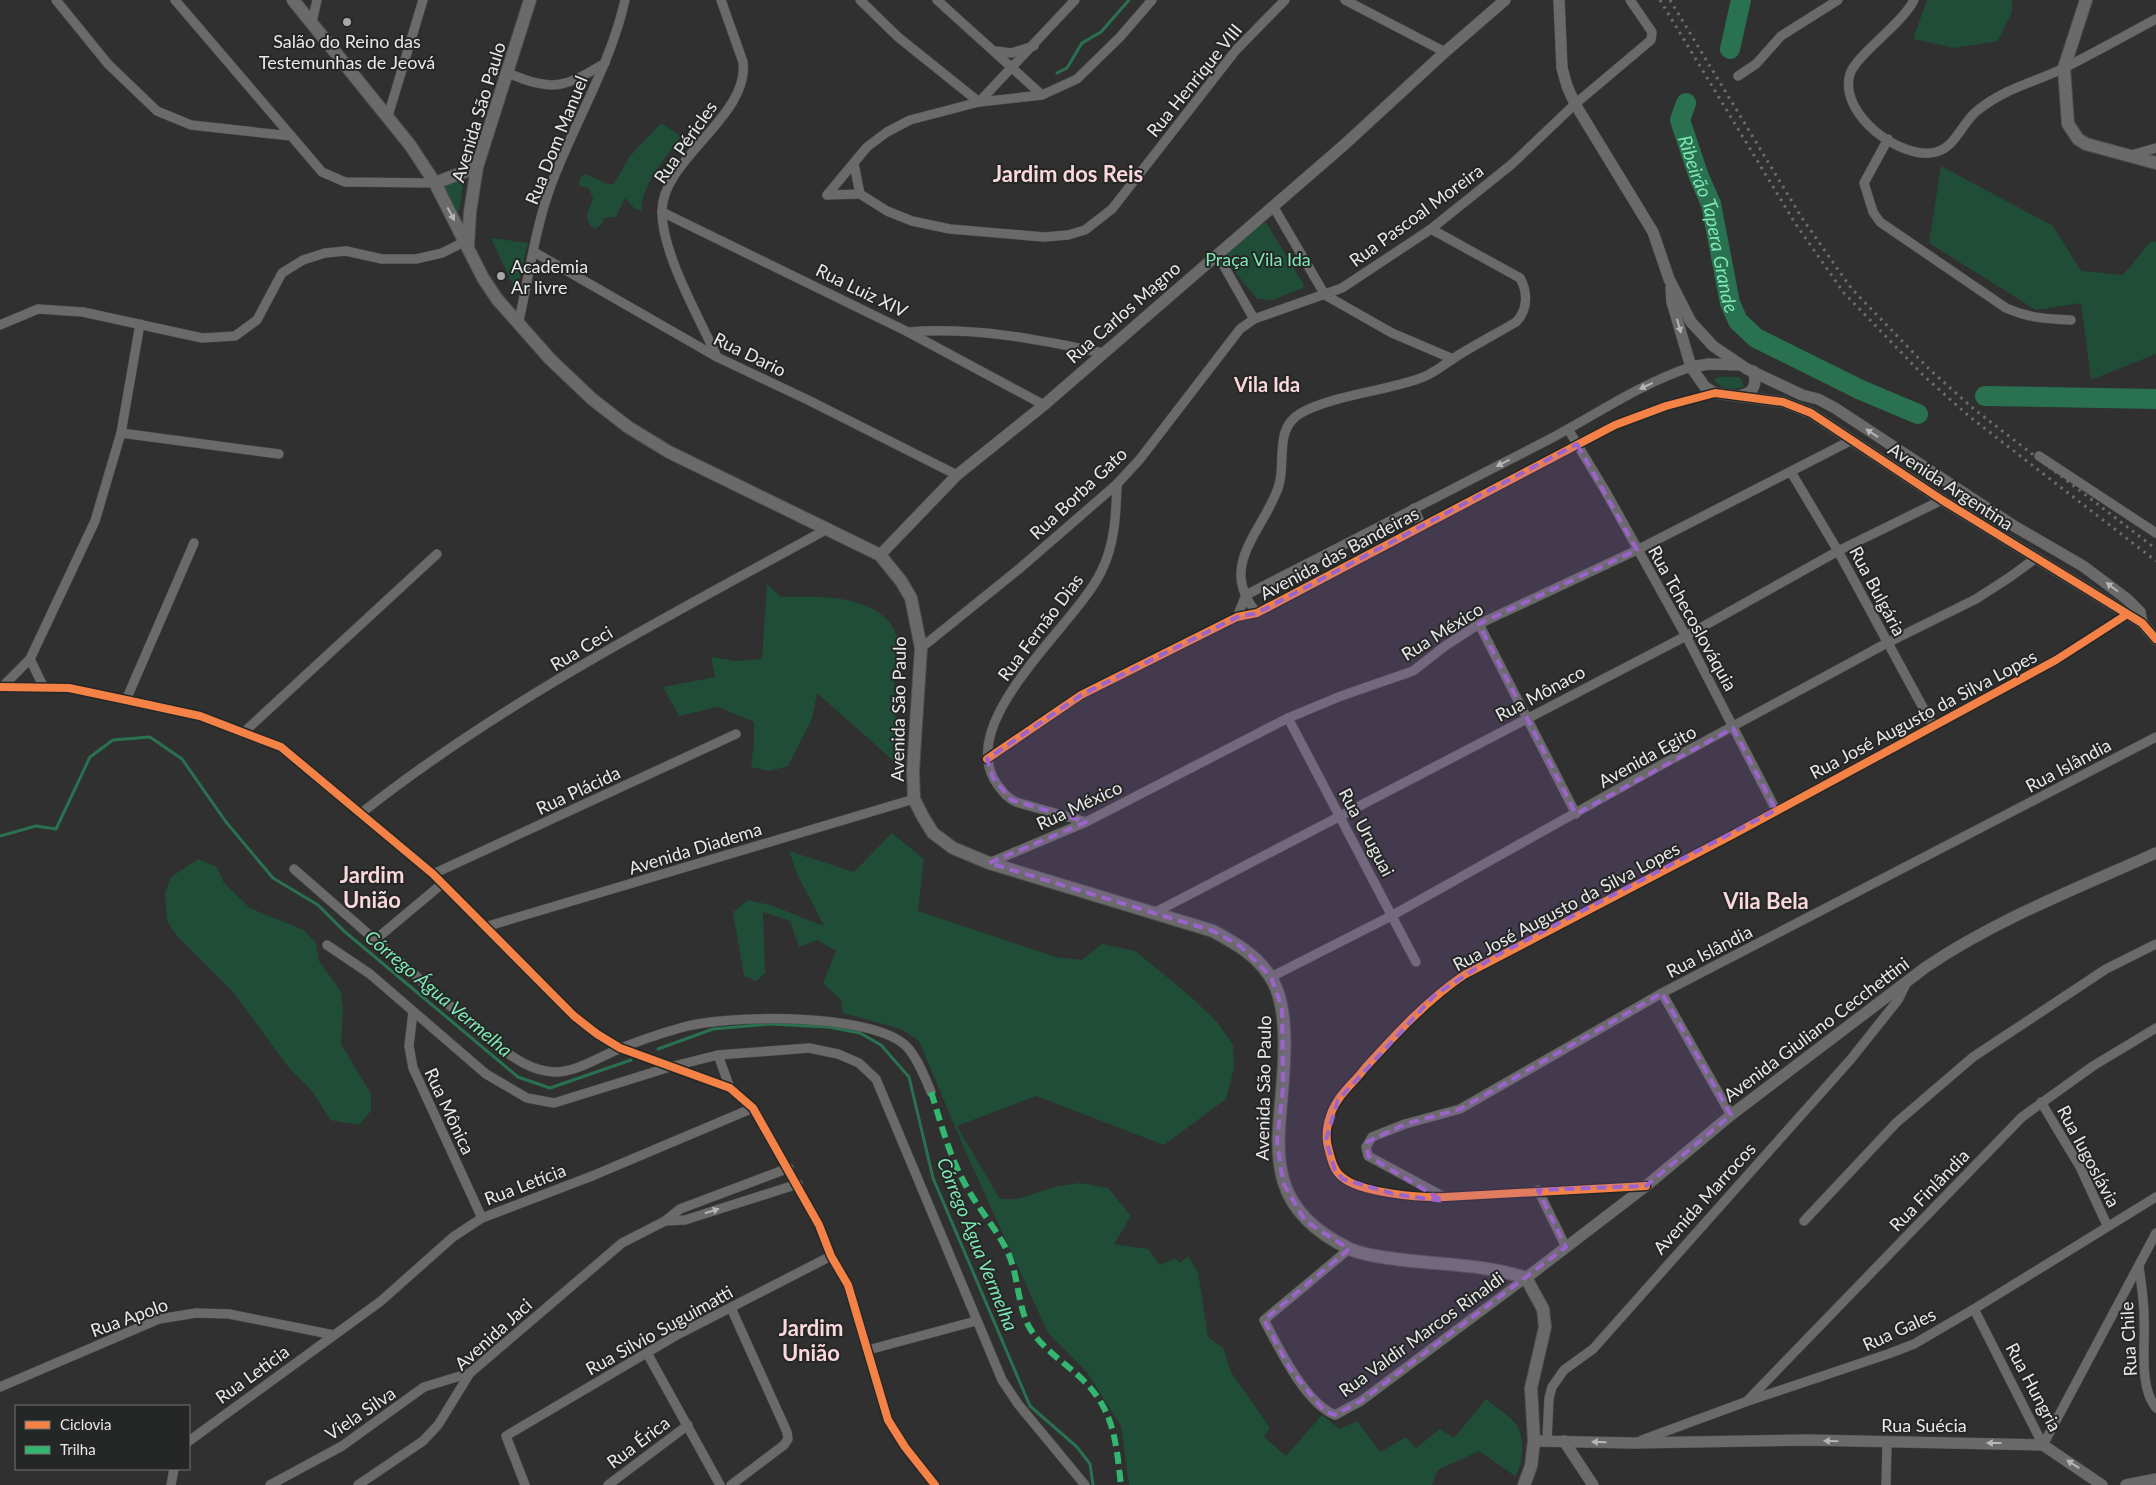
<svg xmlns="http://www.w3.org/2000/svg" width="2156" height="1485" viewBox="0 0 2156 1485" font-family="Lato,sans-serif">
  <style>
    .green { fill: #1f4d38 }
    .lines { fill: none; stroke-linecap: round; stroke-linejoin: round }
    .stream { stroke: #297151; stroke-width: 3 }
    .river { stroke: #297151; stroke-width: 20 }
    .minor-casing { stroke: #4d4e4d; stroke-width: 10 }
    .tertiary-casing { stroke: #4d4e4d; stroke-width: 12 }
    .secondary-casing { stroke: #4d4e4d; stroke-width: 14 }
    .minor { stroke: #696a69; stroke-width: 9 }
    .tertiary { stroke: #696a69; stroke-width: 11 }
    .secondary { stroke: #696a69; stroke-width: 12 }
    .rail { stroke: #6b6c6b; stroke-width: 3; stroke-dasharray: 2.5 5; stroke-linecap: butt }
    .quiet { stroke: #33b770; stroke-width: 6; stroke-dasharray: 12 6; stroke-linecap: butt }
    .cycleway-casing { stroke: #252726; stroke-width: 11 }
    .cycleway { stroke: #f48246; stroke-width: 8 }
    .oneway { fill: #b5b6b5 }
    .marked { fill: #9b64cb; fill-opacity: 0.2; stroke: #9b64cb; stroke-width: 4; stroke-dasharray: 10 6; stroke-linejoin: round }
    .poi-dot { fill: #a7a8a7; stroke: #252726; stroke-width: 2 }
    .labels { text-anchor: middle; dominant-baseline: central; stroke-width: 4; stroke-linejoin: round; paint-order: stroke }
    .poi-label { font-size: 18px; fill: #e7e8e7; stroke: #252726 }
    .street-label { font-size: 18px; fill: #e7e8e7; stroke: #252726 }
    .park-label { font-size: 18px; fill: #7de8b4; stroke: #252726 }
    .water-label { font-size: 19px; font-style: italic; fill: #7de8b3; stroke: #252726 }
    .quarter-label { font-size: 20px; font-weight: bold; fill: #fbd8db; stroke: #252726 }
    .district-label { font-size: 22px; font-weight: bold; fill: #fbd8db; stroke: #252726 }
  </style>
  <rect width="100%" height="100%" fill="#2f302f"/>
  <!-- green -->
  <g class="green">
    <polygon points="1927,0 2012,0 2012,12 1998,41 1954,48 1913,39"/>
    <path d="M 661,123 L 681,136 C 669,153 638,190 642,211 L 634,208 L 625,198 L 616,217 L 604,218 L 601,225 L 595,229 C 582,219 588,213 593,199 L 589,188 L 579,186 L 580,179 L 585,174 L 608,184 L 614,184 L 630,156 Z"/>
    <polygon points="1941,166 2053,226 2081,271 2123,275 2150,242 2156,242 2156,354 2091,380 2081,303 2036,310 1929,243"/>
    <polygon points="464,176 459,213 442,188"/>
    <polygon points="1266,222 1304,285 1303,288 1273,300 1257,299 1228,263 1227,252 1245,234"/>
    <polygon points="491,238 528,243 516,292"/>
    <path d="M 1719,377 L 1739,377 L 1742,380 L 1744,387 C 1734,389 1718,390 1714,379 Z"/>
    <path d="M 767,584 L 781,597 C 815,597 855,594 883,616 C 891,621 897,636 902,645 L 894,673 L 897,764 L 817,693 L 812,719 L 788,766 L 770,771 L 751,767 L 754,743 L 754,722 L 718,707 L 679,716 L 663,687 L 715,677 L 711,657 L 735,661 L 762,659 Z"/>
    <path d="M 892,833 L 924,859 L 918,911 L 1056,957 L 1082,960 L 1102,944 L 1135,951 L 1190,996 L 1217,1022 L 1233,1045 L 1234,1068 L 1226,1099 L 1164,1145 L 1036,1096 L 957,1126 L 1000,1199 L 1018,1199 L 1054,1187 L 1080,1183 L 1108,1188 L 1131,1216 L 1114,1244 L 1148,1249 L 1160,1265 L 1175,1258 L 1180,1263 L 1188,1256 L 1198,1272 L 1208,1337 L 1223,1348 L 1231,1372 L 1270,1428 L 1264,1437 L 1286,1456 L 1322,1415 L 1340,1429 L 1357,1421 L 1380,1452 L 1406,1437 L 1416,1448 L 1440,1429 L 1454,1438 L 1486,1399 C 1495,1407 1509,1415 1516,1424 C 1525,1435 1524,1465 1515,1476 L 1479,1451 L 1438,1470 L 1432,1485 L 1129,1485 L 1121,1426 L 1086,1371 L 1048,1333 L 963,1146 L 919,1041 L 901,1029 L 843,1013 L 841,1000 L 823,983 L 836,951 L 817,940 L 799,947 L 790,921 L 763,912 L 765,973 L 756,981 L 744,976 L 733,912 L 748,900 L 770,905 L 824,926 L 797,874 L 789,851 L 854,872 Z"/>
    <polygon points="198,859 217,867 224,883 250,908 304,930 316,943 319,961 340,990 343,1008 341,1044 371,1094 371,1111 359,1125 330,1120 313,1092 289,1068 233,992 177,936 167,921 165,893 171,877"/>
  </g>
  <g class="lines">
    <!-- stream -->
    <g class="stream">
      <polyline points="1057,73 1067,68 1082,43 1101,32 1129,0"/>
      <polyline points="0,836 36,826 56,829 90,757 113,740 150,737 182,759 226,822 273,878 318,905 344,931 518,1077 550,1088 631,1060"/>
      <polyline points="658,1049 713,1029 769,1024 829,1027 860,1033 881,1045 909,1077 933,1178 1030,1406 1077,1447 1090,1464 1093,1485"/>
    </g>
    <!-- river -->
    <g class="river">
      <polyline points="1730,49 1741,0"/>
      <path id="s1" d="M 1686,103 L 1680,120 L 1698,174 L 1711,204 L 1730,303 L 1738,321 L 1756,338 L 1861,390 L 1918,414"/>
      <polyline points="1985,396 2156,399"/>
    </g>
    <!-- minor casing -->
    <g class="minor-casing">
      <g id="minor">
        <polyline points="56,0 108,64 157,111 191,125 291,136"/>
        <polyline points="175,0 322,172 345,182 435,183"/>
        <polyline points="860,0 898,37 979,102"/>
        <polyline points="937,0 1042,95"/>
        <polyline points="1345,0 1445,52"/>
        <path d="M 1914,0 C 1902,24 1857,54 1850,74 C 1838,114 1901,161 1936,152 C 1956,147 1962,122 1978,110 C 2007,87 2034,83 2066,67 C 2096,52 2126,35 2156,19"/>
        <polyline points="312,22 317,0"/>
        <polyline points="996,51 1011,53 1034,46"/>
        <path d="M 508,73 C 553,92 564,88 605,63"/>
        <polyline points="1738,76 1756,64 1781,36 1838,0"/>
        <polyline points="979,102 1075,0"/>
        <polyline points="388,116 423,0"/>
        <path d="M 1888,139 L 1864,183 L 1873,212 L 1880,222 L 2006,308 C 2028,318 2047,319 2071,320"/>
        <polyline points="2131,155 2156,148"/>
        <polyline points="854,164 860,194 887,211 912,221 950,229 1044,237 1068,235 1085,230 1112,209 1236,50 1285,0"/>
        <polyline points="827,195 867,147 887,132 910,120 979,102 1042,95 1077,79 1120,37 1152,0"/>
        <polyline points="827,195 860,194"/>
        <polyline points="1273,206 1325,295 1392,333 1453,359"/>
        <polyline points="662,212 908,332 1044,405"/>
        <polyline points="534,252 717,357 808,400 957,475"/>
        <polyline points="1217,254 1254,319"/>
        <polyline points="0,325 38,309 83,312 202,338 235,336 257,320 282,273 303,260 325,253 346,251 382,259 416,259 442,253 466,241"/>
        <path d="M 518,325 C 529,277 535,226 553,180 C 576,120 611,63 625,0"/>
        <path d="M 908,332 C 975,327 1038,339 1103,353"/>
        <path d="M 717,357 C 700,319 662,254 662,212 C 661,160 750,116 743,62 L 721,0"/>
        <polyline points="1568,429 1606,492 1686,636 1776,810"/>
        <polyline points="121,433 279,454"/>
        <polyline points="2039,456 2156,533"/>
        <polyline points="1791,472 1838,551 1933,726"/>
        <polyline points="1414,508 1422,527"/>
        <path d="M 1257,613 C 1248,603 1240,587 1241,572 C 1242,544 1271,513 1279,485 C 1286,461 1274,428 1301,413 C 1331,396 1384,391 1418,379 C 1432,375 1442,366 1454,358 C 1474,345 1496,334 1516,322 C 1528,310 1528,292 1520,278 L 1431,229"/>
        <path d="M 1237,617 L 1246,595 C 1346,543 1446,492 1546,441 C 1594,416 1639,384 1691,367"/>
        <polyline points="1479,624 1576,814"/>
        <polyline points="921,648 1019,569 1117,484 1140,459 1240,329 1254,319 1342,288 1431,229 1512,164 1575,104 1651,40 1652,32 1630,0"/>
        <polyline points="30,659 95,521 121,433 140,324"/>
        <polyline points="0,687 69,688 126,700 200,716 281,747 433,874 574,1016 597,1034 620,1048 730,1088 753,1108 819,1225 831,1256 848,1285 888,1420 905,1447 935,1485"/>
        <polyline points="2,687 30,659 44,688"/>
        <polyline points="126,700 194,543"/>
        <polyline points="1288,718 1416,962"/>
        <polyline points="243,733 437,554"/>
        <polyline points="987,759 1081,695 1237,617 1257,613 1615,425 1666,406 1715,393"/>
        <path d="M 360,814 C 504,700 669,616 829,528"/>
        <path d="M 1086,822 L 1016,802 C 1007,798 1003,792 997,784 C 953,722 1075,626 1101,572 C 1115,544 1116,515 1117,484"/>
        <polyline points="989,863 1086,822 1288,718 1341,696 1413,671 1445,646 1479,624 1637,550 1852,440"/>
        <path d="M 294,869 L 488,1039 C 509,1054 528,1071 555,1072 C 577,1072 599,1057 619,1049 C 638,1041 659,1034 680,1028 C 724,1014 876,1012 908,1048 C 919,1061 925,1078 931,1092"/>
        <polyline points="433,874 736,734"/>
        <polyline points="1152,914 1686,636 1838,551 1942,500"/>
        <polyline points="485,927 914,799"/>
        <polyline points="375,940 443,883"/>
        <polyline points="327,945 370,974 486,1074 527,1098 554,1103 670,1067 718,1055 809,1048 838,1054 859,1063 876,1079 1002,1380 1018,1404 1085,1485"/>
        <polyline points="1271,977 1393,915 1661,765 1887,643 1976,599 2010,577 2036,558"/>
        <polyline points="1662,993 1731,1115"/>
        <polyline points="413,1012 409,1046 413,1068 482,1218"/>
        <polyline points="718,1055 730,1088"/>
        <polyline points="2041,1102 2080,1167 2107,1225"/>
        <path d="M 1646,1186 L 1445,1197 C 1421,1198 1360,1193 1342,1177 C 1333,1170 1331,1158 1328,1147 C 1324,1132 1329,1113 1338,1100 C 1345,1089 1357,1079 1365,1068 C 1396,1034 1426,1001 1464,975 L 1734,834 L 2056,660 L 2126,615"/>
        <polyline points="1538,1190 1566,1247"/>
        <polyline points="1444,1197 1368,1156 1366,1147 1372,1137 1405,1124 1460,1109 1662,993 2156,737"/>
        <polyline points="665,1221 685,1220 798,1184"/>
        <polyline points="1804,1221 1896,1123 1973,1057 2106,969 2156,944"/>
        <path d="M 1349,1249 L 1264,1320 C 1279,1348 1305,1403 1335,1415 L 1361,1401 L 1526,1278"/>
        <path d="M 2139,1266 C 2141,1283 2144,1300 2144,1316 C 2146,1344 2138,1385 2156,1408"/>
        <polyline points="1974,1309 2043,1445"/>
        <polyline points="868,1350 976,1321"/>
        <polyline points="647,1353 720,1485"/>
        <polyline points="0,1387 159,1319 196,1313 229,1314 334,1335"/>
        <polyline points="1748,1400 2022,1117 2093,1066 2156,1028"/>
        <polyline points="1642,1440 1748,1401 1888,1354 1914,1344 1974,1309 2156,1197"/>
        <polyline points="189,1441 381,1301 453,1237 482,1218 592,1176 753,1108"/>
        <polyline points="1547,1441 1549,1398 1552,1387 1564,1370 1593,1349 1851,1059 1898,1000 1907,982"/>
        <polyline points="2043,1445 2156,1233"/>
        <polyline points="171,1485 174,1469"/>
        <polyline points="270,1485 342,1446 424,1387 470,1373"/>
        <polyline points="358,1485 423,1441 438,1425 470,1373 622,1243 665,1221 680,1209 789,1168"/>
        <polyline points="525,1485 506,1436 677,1335 831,1256"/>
        <polyline points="608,1485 688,1425"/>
        <polyline points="731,1485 784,1445 788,1439 787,1432 731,1308"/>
        <polyline points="1886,1485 1887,1443"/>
      </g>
    </g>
    <!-- tertiary casing -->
    <g class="tertiary-casing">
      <g id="tertiary">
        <polyline points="1559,0 1562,68 1567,86 1575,104 1653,232 1669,279 1691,322 1713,346 1747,369 1802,395 1818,399 1835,408 2014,526 2083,566 2127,599 2140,612 2142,623"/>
        <polyline points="1671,288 1672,302 1691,367 1705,387 1715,393 1783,402 1811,413 1942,500 2142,623 2156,639"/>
        <polyline points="1691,367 1709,364 1741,365"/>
        <path d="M 1742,395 C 1755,392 1757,383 1753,371"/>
        <polyline points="880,555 957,475 1044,405 1344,145 1445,52 1505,0"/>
        <path d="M 1526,1278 L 1646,1186 L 1731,1115 L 1926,967 C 1997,919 2078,888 2156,853"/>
        <polyline points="1534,1441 1633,1443 1807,1440 2043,1445 2102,1485"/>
        <polyline points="1564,1441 1593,1485"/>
        <polyline points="2126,1485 2156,1479"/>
      </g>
    </g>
    <!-- secondary casing -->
    <g class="secondary-casing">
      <g id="secondary">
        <path d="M 293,0 L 410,145 L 435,183 L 483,278 L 497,299 L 550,359 L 592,399 L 628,427 L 669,452 L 880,555 L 901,581 L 911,598 L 921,648 L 913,770 L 914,799 L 923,817 L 933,833 L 953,848 L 989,863 L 1213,931 C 1235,943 1255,954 1269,975 C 1280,990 1283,1011 1284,1029 C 1290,1119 1243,1197 1348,1248 C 1359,1254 1375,1256 1388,1258 C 1434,1265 1482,1263 1526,1278 L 1543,1309 L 1545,1327 L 1531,1388 L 1534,1441 L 1531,1466 L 1524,1485"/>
        <polyline points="2086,0 2064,68 2068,124 2078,139 2086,144 2156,163"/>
        <polyline points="435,183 477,167"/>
        <polyline points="468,245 470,212 477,167 530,0"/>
      </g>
    </g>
    <!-- minor -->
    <use href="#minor" class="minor"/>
    <!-- tertiary -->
    <use href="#tertiary" class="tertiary"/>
    <!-- secondary -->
    <use href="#secondary" class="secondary"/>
    <!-- rail -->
    <g class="rail">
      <polyline points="1660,0 1795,223 1844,293 1924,376 1970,417 2156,561"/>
      <polyline points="1670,0 1802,218 1851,288 1930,370 1975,410 2156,549"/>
    </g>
    <!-- quiet -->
    <path class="quiet" d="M 931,1092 C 941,1123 949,1155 965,1184 C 978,1209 998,1230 1009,1255 C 1018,1277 1018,1304 1028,1325 C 1041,1349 1065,1362 1084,1381 C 1115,1412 1116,1444 1121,1485"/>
    <!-- cycleway casing -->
    <g class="cycleway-casing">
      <g id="cycleway">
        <polyline points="0,687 69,688 126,700 200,716 281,747 433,874 574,1016 597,1034 620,1048 730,1088 753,1108 819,1225 831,1256 848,1285 888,1420 905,1447 935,1485"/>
        <polyline points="987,759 1081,695 1237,617 1257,613 1615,425 1666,406 1715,393 1783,402 1811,413 1942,500 2142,623 2156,639"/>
        <path d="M 1646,1186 L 1445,1197 C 1421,1198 1360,1193 1342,1177 C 1333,1170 1331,1158 1328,1147 C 1324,1132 1329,1113 1338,1100 C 1345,1089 1357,1079 1365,1068 C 1396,1034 1426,1001 1464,975 L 1734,834 L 2056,660 L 2126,615"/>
      </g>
    </g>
    <!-- cycleway -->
    <use href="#cycleway" class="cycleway"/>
  </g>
  <!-- one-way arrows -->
  <defs><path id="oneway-solid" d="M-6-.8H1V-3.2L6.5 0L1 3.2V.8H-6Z" transform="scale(1.25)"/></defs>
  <g class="oneway">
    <use href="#oneway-solid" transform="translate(451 214) rotate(62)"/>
    <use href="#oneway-solid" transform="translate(1679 326) rotate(74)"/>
    <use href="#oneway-solid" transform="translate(1646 386) rotate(155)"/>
    <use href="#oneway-solid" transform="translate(1872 433) rotate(-147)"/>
    <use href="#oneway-solid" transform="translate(1503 463) rotate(153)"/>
    <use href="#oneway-solid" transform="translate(2112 587) rotate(-143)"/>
    <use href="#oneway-solid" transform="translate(712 1211) rotate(-18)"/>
    <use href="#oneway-solid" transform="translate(1831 1441) rotate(-178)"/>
    <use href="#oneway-solid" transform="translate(1599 1442) rotate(-178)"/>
    <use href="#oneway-solid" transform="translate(1994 1443) rotate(-180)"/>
    <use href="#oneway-solid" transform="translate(2073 1464) rotate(-147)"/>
  </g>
  <!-- marked area -->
  <path class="marked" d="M 1577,444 L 1637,550 L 1479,624 L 1576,814 L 1733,728 L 1776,810 L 1494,957 L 1435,995 L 1338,1100 L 1326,1140 L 1335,1170 L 1343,1179 L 1394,1194 L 1443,1201 L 1368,1156 L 1367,1142 L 1405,1124 L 1460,1109 L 1662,993 L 1731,1115 L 1646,1186 L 1538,1190 L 1566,1247 L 1361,1401 L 1335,1415 L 1324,1411 L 1290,1369 L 1264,1320 L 1349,1249 L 1305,1221 L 1283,1183 L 1277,1141 L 1283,1087 L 1282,1008 L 1271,977 L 1240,946 L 1213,931 L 989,863 L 1086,822 L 1011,800 L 993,778 L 987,759 L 1081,695 L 1237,617 L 1257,613 Z"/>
  <!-- markers -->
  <g class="poi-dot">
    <circle cx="347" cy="22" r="5"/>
    <circle cx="501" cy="276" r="5"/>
  </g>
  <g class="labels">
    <!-- poi labels -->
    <g class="poi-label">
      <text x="347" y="41">Salão do Reino das<tspan x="347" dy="21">Testemunhas de Jeová</tspan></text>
      <text x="511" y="266" text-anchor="start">Academia<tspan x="511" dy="21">Ar livre</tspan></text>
    </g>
    <!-- street labels -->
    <g class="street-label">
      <text transform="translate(1194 80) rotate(-51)">Rua Henrique VIII</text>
      <text transform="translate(478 112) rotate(-73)">Avenida São Paulo</text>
      <text transform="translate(556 140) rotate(-68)">Rua Dom Manuel</text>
      <text transform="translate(685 142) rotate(-55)">Rua Péricles</text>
      <text transform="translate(1416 215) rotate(-36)">Rua Pascoal Moreira</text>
      <text transform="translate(862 290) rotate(26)">Rua Luiz XIV</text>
      <text transform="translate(1123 312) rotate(-41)">Rua Carlos Magno</text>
      <text transform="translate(750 354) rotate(26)">Rua Dario</text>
      <text transform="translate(1951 486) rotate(33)">Avenida Argentina</text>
      <text transform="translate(1078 493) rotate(-43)">Rua Borba Gato</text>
      <text transform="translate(1339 553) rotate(-28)">Avenida das Bandeiras</text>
      <text transform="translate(1878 591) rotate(62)">Rua Bulgária</text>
      <text transform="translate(1693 618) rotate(61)">Rua Tchecoslováquia</text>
      <text transform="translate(1040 627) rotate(-53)">Rua Fernão Dias</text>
      <text transform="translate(1442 631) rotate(-32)">Rua México</text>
      <text transform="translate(581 648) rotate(-31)">Rua Ceci</text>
      <text transform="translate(1540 693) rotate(-28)">Rua Mônaco</text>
      <text transform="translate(898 709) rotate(-89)">Avenida São Paulo</text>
      <text transform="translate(1923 714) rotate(-28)">Rua José Augusto da Silva Lopes</text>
      <text transform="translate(1647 756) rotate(-29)">Avenida Egito</text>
      <text transform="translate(2068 765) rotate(-28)">Rua Islândia</text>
      <text transform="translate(578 790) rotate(-25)">Rua Plácida</text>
      <text transform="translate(1079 805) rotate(-25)">Rua México</text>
      <text transform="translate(1367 832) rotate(62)">Rua Uruguai</text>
      <text transform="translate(695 848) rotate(-17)">Avenida Diadema</text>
      <text transform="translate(1566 906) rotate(-28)">Rua José Augusto da Silva Lopes</text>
      <text transform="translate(1709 951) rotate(-27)">Rua Islândia</text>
      <text transform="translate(1816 1029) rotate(-37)">Avenida Giuliano Cecchettini</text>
      <text transform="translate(1263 1088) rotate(-89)">Avenida São Paulo</text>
      <text transform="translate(450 1111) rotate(65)">Rua Mônica</text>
      <text transform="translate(2089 1156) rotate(62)">Rua Iugoslávia</text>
      <text transform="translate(525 1184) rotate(-21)">Rua Letícia</text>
      <text transform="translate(1929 1190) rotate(-46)">Rua Finlândia</text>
      <text transform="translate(1704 1198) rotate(-48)">Avenida Marrocos</text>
      <text transform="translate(129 1317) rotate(-20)">Rua Apolo</text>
      <text transform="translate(1899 1329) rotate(-25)">Rua Gales</text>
      <text transform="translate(659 1330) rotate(-29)">Rua Silvio Suguimatti</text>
      <text transform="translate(493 1334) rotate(-42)">Avenida Jaci</text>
      <text transform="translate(1421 1334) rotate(-36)">Rua Valdir Marcos Rinaldi</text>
      <text transform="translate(2128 1339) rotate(-93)">Rua Chile</text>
      <text transform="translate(252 1374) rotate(-36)">Rua Leticia</text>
      <text transform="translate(2034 1387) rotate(62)">Rua Hungria</text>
      <text transform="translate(360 1413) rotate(-34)">Viela Silva</text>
      <text x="1924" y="1425">Rua Suécia</text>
      <text transform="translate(638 1442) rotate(-37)">Rua Érica</text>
    </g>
    <!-- park labels -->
    <g class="park-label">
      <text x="1258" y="259">Praça Vila Ida</text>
    </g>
    <!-- water labels -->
    <g class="water-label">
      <text stroke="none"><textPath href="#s1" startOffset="126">Ribeirão Tapera Grande</textPath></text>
      <text transform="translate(439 993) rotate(40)">Córrego Água Vermelha</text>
      <text transform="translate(978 1244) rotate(68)">Córrego Água Vermelha</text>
    </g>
    <!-- quarter labels -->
    <g class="quarter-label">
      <text x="1267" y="384">Vila Ida</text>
    </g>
    <!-- district labels -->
    <g class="district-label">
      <text x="1068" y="173">Jardim dos Reis</text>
      <text x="372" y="874">Jardim<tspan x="372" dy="25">União</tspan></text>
      <text x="1766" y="900">Vila Bela</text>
      <text x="811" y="1327">Jardim<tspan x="811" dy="25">União</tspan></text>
    </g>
  </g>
  <!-- legend -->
  <rect x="15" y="1405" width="175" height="65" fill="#252726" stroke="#737473"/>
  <rect x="25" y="1421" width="25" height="8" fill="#f48246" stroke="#737473"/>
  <text x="60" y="1430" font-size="15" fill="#e7e8e7">Ciclovia</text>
  <rect x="25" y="1446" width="25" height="8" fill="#33b770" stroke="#737473"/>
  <text x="60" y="1455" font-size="15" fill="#e7e8e7">Trilha</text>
</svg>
